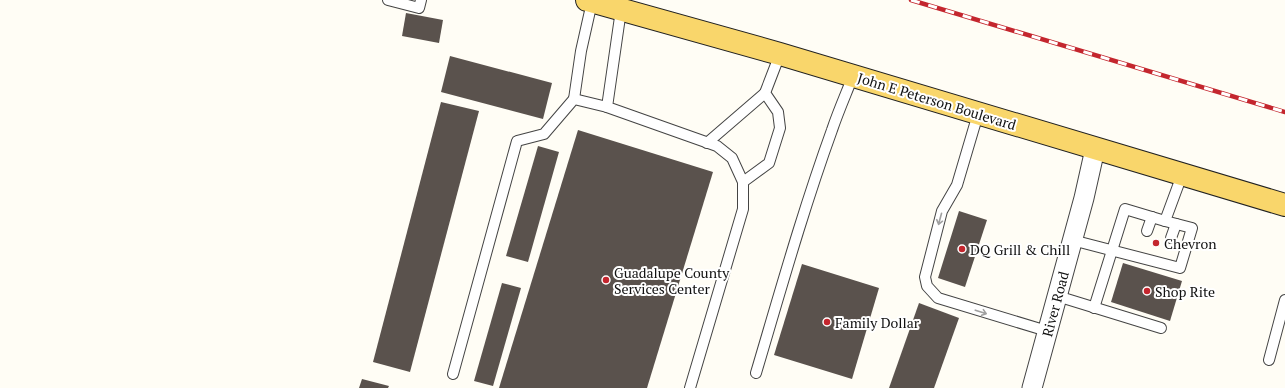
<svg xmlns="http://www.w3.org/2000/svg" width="1285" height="388" viewBox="0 0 1285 388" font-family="'PT Serif',serif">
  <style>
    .building { fill: #5a524d }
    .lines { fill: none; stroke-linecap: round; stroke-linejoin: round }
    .lane-casing { stroke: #444; stroke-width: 12 }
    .street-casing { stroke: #444; stroke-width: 21 }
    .primary-casing { stroke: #222; stroke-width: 24 }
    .lane { stroke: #fff; stroke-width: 10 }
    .street { stroke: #fff; stroke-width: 19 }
    .primary { stroke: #f9d66b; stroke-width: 22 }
    .rail-casing { stroke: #c4262e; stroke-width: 4.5 }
    .rail { stroke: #fff; stroke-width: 3; stroke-dasharray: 9; stroke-linecap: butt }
    .oneway { stroke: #a0a0a0 }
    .poi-dot { fill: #c4262e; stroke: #fff; stroke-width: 1.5 }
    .labels { text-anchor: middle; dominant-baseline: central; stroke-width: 4; stroke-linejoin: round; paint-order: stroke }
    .street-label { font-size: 14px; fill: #111; stroke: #fff }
    .poi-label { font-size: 14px; fill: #111; stroke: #fff; text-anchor: start }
  </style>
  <rect width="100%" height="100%" fill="#fffdf5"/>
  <!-- building -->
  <g class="building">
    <polygon points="406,13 443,20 439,43 402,36"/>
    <polygon points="450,56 552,83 543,119 441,92"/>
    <polygon points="441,102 479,111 410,372 373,362"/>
    <polygon points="578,130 713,172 647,388 499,388"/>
    <polygon points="538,146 559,152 528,262 506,256"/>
    <polygon points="959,211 987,220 965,287 938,278"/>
    <polygon points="1123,263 1182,281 1170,321 1111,302"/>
    <polygon points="802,264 879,288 852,379 774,355"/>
    <polygon points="502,283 521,288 493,386 474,381"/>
    <polygon points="919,303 959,318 934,388 889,388"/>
    <polygon points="362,379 389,386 388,388 359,388"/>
  </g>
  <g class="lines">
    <!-- lane casing -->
    <g class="lane-casing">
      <g id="lane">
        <polyline points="388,0 419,8 421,0"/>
        <polyline points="621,10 607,107 717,146 732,158 743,182 769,163 780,128 778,112 765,93 780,54"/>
        <polyline points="574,99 581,51 592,2"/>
        <polyline points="978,114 957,185 942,211 925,277 927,286 938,298 1047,331"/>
        <polyline points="707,143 765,93"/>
        <polyline points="1147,231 1152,217"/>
        <polyline points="1171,238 1176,224"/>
        <polyline points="1072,240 1180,268 1192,228 1165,221 1182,175"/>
        <polyline points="1057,296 1161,328"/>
        <polyline points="1094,308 1125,209 1165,221"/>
        <polyline points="1269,360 1285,300"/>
        <path d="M 756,373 C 780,292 803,210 832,130 C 838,112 846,94 853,76"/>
        <polyline points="453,374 517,141 544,134 574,99 607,107"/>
        <polyline points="690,388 743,209 743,182"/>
      </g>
    </g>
    <!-- street casing -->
    <g class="street-casing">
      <polyline id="street" points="1032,388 1084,198 1095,149"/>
    </g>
    <!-- primary casing -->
    <g class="primary-casing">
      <polyline id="primary" points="587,0 780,54 1285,205"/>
    </g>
    <!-- lane -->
    <use href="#lane" class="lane"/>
    <!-- street -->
    <use href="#street" class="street"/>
    <!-- primary -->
    <use href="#primary" class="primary"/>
    <!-- rail casing -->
    <g class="rail-casing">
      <polyline id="rail" points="911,0 1285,112"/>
    </g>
    <!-- rail -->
    <use href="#rail" class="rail"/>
  </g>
  <!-- one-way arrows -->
  <defs><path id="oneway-shaft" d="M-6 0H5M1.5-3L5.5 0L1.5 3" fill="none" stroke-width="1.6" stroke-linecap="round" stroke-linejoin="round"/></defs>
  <g class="oneway">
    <use href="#oneway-shaft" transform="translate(940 219) rotate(105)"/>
    <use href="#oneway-shaft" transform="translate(981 312) rotate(18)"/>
  </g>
  <!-- markers -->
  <g class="poi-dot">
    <circle cx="1156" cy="243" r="4"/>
    <circle cx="962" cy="249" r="4"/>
    <circle cx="606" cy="280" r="4"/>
    <circle cx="1147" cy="291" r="4"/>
    <circle cx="827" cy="322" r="4"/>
  </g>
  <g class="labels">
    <!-- street labels -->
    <g class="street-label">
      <text transform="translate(937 101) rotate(17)">John E Peterson Boulevard</text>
      <text transform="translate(1055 304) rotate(-75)">River Road</text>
    </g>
    <!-- poi labels -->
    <g class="poi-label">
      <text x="1164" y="243">Chevron</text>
      <text x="970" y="249">DQ Grill &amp; Chill</text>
      <text x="614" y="272">Guadalupe County<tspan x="614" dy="16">Services Center</tspan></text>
      <text x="1155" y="291">Shop Rite</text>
      <text x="835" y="322">Family Dollar</text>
    </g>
  </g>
</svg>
